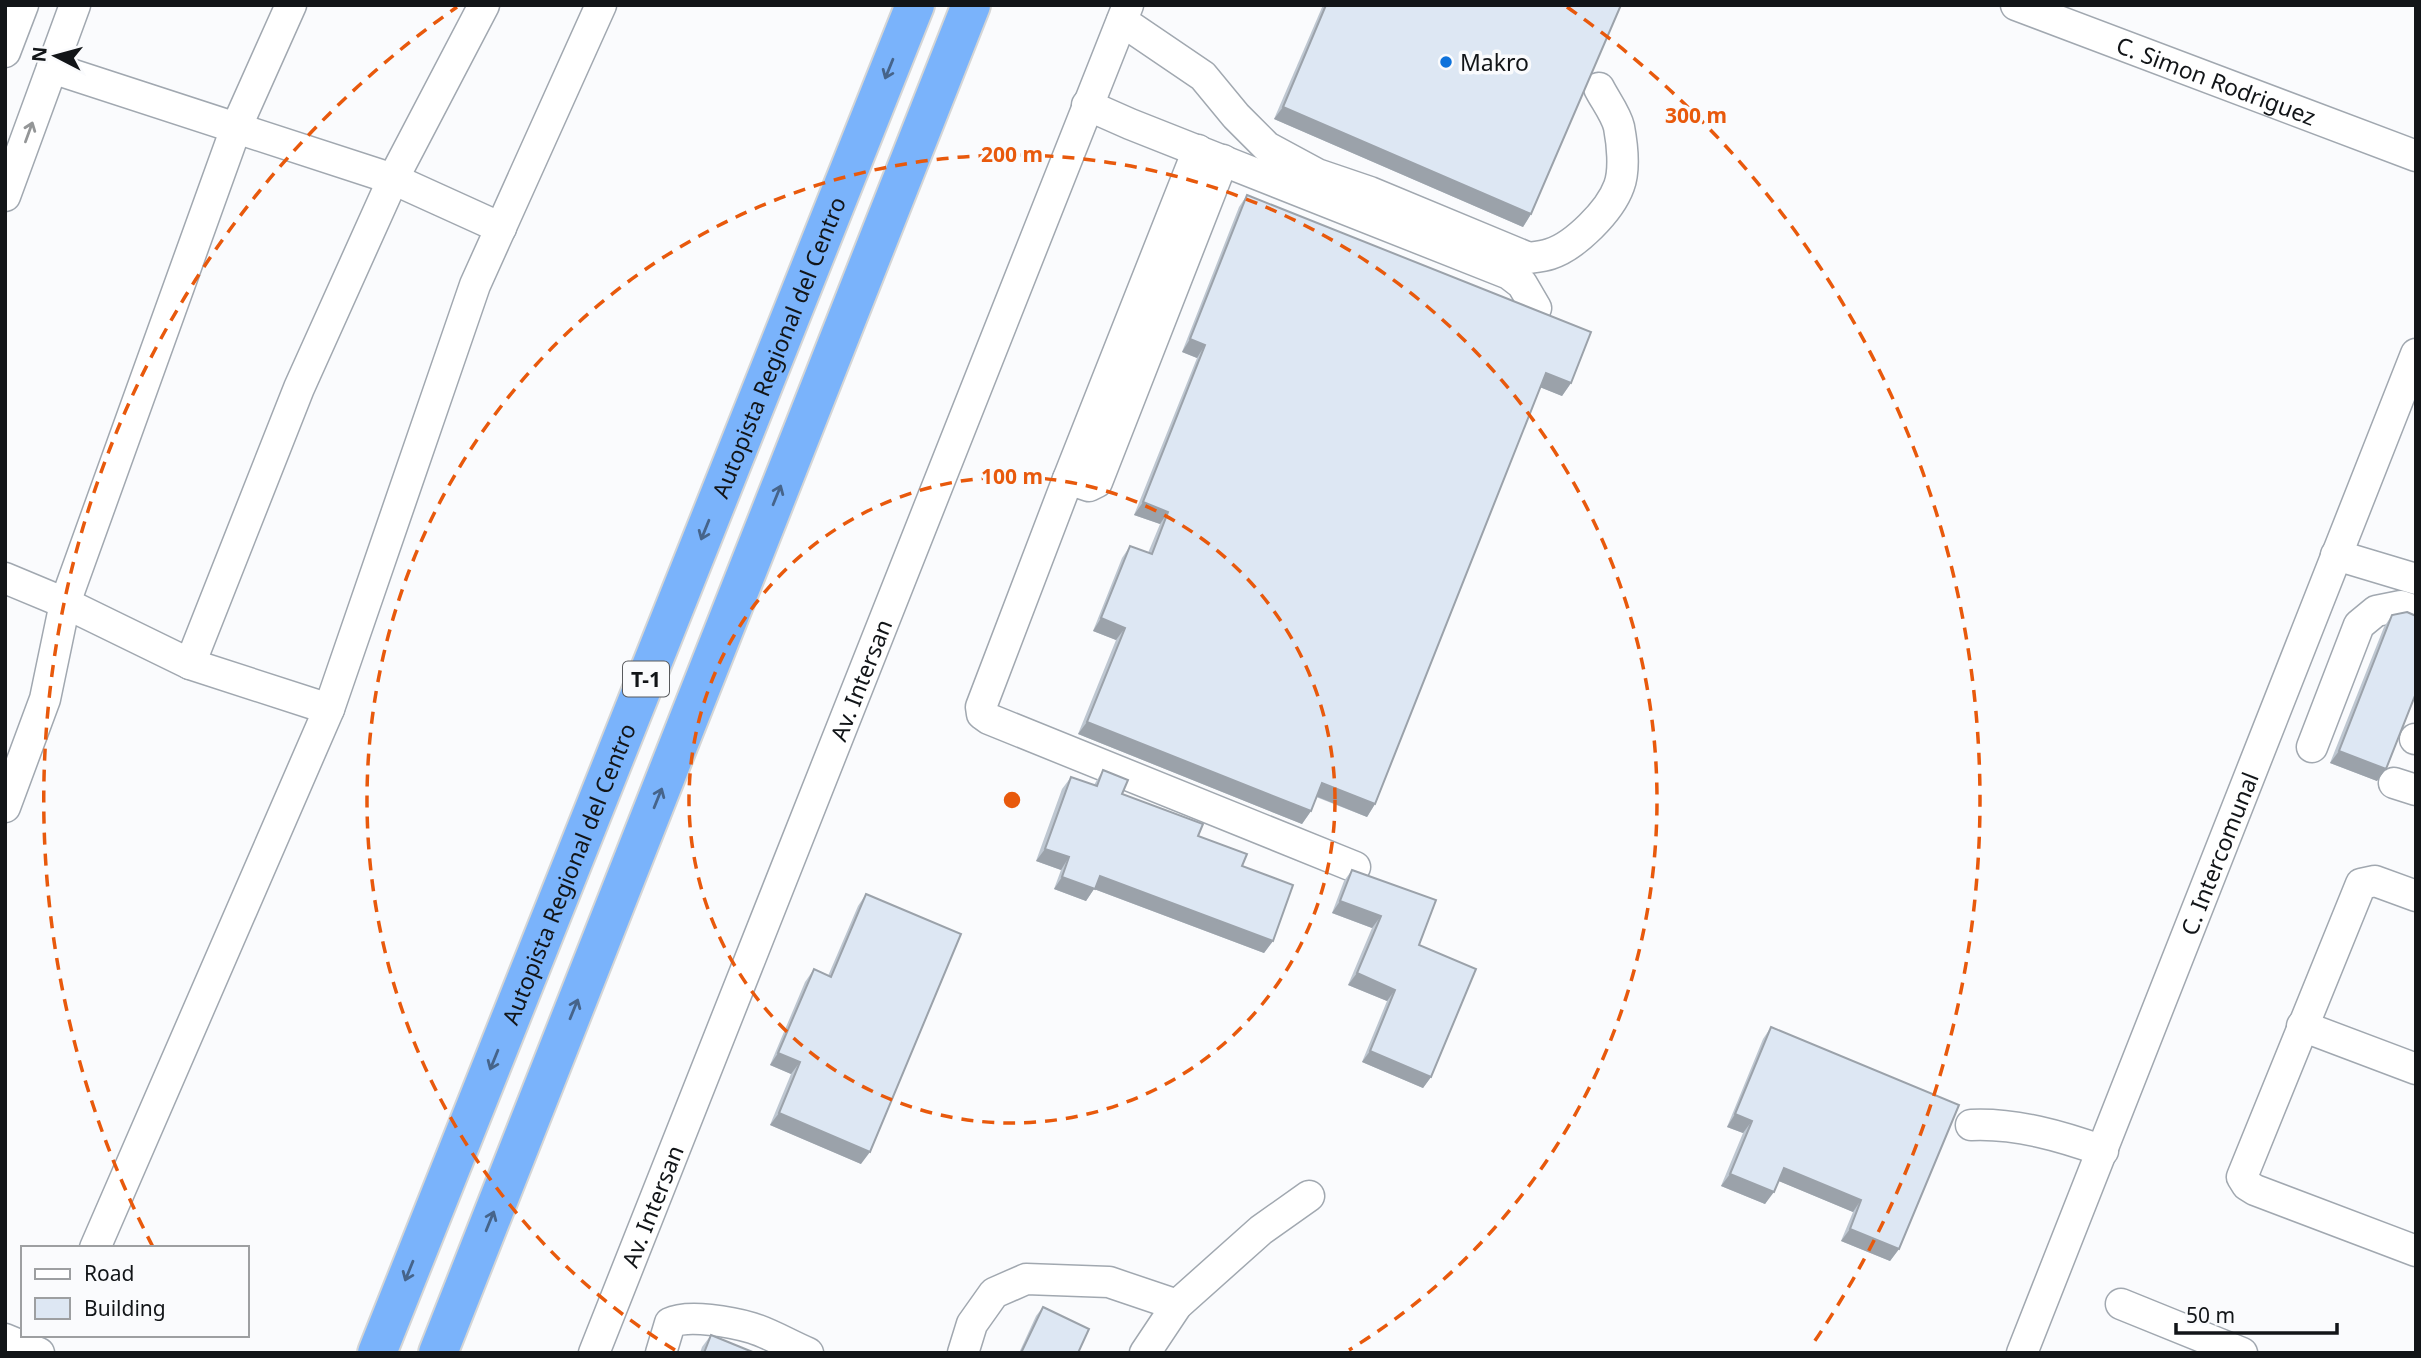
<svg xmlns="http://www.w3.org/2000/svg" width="2421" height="1358" viewBox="0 0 2421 1358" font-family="'Noto Sans',sans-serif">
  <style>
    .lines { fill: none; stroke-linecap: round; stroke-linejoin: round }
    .minor-casing { stroke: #a1a8b0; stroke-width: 33 }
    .highway-casing { stroke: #d4d5d5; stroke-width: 42 }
    .minor { stroke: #fff; stroke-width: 30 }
    .highway { stroke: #7ab3fb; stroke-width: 38 }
    .wall { fill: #bec7d1 }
    .shaded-wall { fill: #9ba2aa }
    .building { fill: #dde7f3; stroke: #9ba2aa; stroke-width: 2 }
    .oneway { stroke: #46648a }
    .oneway2 { stroke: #949697 }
    .ring { fill: none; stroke: #e8590c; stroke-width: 3.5; stroke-dasharray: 12 9 }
    .poi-dot { fill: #0e72db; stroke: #fafbfd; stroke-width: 2.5 }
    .labels { text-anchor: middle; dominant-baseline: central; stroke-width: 7; stroke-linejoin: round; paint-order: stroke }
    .shield { fill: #fafbfd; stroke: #585a5d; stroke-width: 2 }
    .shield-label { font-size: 21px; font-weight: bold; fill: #121518 }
    .poi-label { font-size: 23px; fill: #121518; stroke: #fafbfd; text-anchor: start }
    .street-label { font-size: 23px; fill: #121518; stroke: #fafbfd }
    .centre { fill: #e8590c; stroke: #fafbfd; stroke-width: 3.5 }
    .ring-label { font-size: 21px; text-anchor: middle; font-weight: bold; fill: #e8590c; stroke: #fafbfd; stroke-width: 7; stroke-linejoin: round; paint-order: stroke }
  </style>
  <rect width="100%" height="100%" fill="#fafbfd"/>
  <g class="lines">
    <!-- minor casing -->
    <g class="minor-casing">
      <g id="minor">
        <path id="s1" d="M 2016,5 L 2416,156"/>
        <path d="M 1122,21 L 1203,76 L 1236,116 L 1267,147 L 1317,174 L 1370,192 L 1529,258 C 1536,257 1544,256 1550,254 C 1575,246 1610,211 1619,186 C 1625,170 1622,143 1619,127 C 1616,114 1605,100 1599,88"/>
        <polyline points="5,52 23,5"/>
        <polyline points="52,68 393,179 501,228"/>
        <polyline points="1087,105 1130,124 1509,274 1522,284 1536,308"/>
        <polyline points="1198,150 1068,479 981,707 982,714 989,719 1355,867"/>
        <polyline points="5,196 75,5"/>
        <polyline points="1068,479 1089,486 1097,482 1223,160"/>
        <polyline points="2336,555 2416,579"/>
        <polyline points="5,578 65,603 190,664 329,709"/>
        <polyline points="190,664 299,388 393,179 484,5"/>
        <polyline points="2415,739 2416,739"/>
        <polyline points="2312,747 2359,625 2376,611 2401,606 2416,611"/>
        <polyline points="2394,783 2416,790"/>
        <polyline points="5,807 45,699 65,603 236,128 291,5"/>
        <polyline points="2416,896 2375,881 2361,884 2242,1177 2247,1185 2255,1190 2416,1251"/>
        <polyline points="2302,1026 2416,1069"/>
        <path d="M 1971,1125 C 2016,1123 2061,1136 2103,1151"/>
        <polyline points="95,1248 329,709 475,285 601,5"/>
        <polyline points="2121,1304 2242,1353"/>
        <polyline points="5,1339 39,1353"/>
        <path id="s2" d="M 594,1353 L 1128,5"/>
        <path d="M 661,1353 L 670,1323 C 688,1314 732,1322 752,1328 C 771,1334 789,1345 808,1353"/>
        <polyline points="963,1353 972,1324 994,1293 1026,1279 1109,1282 1177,1305"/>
        <polyline points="1145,1353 1177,1305 1261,1230 1309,1196"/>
        <path id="s3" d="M 2022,1353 L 2416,354"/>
      </g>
    </g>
    <!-- highway casing -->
    <g class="highway-casing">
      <g id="highway">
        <path id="s4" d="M 377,1353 L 915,5"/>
        <polyline points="438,1353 971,5"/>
      </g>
    </g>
    <!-- minor -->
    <use href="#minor" class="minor"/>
    <!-- highway -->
    <use href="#highway" class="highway"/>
  </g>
  <!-- wall -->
  <g class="wall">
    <polygon points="1323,5 1621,5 1531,214 1523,227 1274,119"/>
    <polygon points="1247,195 1571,383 1562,396 1540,387 1375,804 1367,817 1316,797 1311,811 1302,824 1078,734 1116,640 1093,631 1122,558 1130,546 1148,553 1160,524 1134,515 1197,358 1182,352 1239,207"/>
    <polygon points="2392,615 2416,616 2416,698 2414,698 2377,781 2330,763 2384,627"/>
    <polygon points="1103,770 1122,794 1198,836 1242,866 1273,941 1264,953 1094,889 1086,901 1054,889 1061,870 1036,861 1062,789 1071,777 1094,785"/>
    <polygon points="1352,870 1419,945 1431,1077 1423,1088 1362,1062 1387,1001 1348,985 1372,928 1332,913 1344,881"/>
    <polygon points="866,894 861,1164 770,1125 791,1074 770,1065 805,982 814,969 828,976 858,906"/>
    <polygon points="1771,1027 1899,1249 1890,1261 1841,1241 1853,1212 1779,1181 1765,1204 1721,1186 1743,1133 1727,1127 1763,1039"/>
    <polygon points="1043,1307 1078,1353 1019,1353 1036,1316"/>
    <polygon points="711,1335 755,1353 700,1353 702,1347"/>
  </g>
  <!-- shaded-wall -->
  <g class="shaded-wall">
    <polygon points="1283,107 1531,214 1523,227 1274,119"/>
    <polygon points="1190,339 1205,345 1197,358 1182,352"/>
    <polygon points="1546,373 1571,383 1562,396 1537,386"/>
    <polygon points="1143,502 1168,512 1160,524 1134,515"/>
    <polygon points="1101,618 1125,628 1116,640 1093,631"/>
    <polygon points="1087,722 1311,811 1302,824 1078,734"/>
    <polygon points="2339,751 2386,769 2377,781 2330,763"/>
    <polygon points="1322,783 1375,804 1367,817 1313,795"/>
    <polygon points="1045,849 1069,857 1061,870 1036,861"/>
    <polygon points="1100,876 1273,941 1264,953 1094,889 1086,901 1054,889 1062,877"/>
    <polygon points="1340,901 1381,916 1372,928 1332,913"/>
    <polygon points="1357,973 1395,990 1387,1001 1348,985"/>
    <polygon points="1370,1051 1431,1077 1423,1088 1362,1062"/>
    <polygon points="778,1053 800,1062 791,1074 770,1065"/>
    <polygon points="779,1113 870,1152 861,1164 770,1125"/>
    <polygon points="1735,1114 1752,1121 1743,1133 1727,1127"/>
    <polygon points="1784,1168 1861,1200 1853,1212 1776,1180"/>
    <polygon points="1730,1174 1774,1192 1765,1204 1721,1186"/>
    <polygon points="1850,1229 1899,1249 1890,1261 1841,1241"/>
  </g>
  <!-- building -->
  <g class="building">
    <polygon points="1326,5 1621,5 1531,214 1283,107"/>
    <polygon points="1247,195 1591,332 1571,383 1546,373 1375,804 1322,783 1311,811 1087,722 1125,628 1101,618 1130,546 1152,554 1168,512 1143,502 1205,345 1190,339"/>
    <polygon points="2407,612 2416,616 2416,693 2386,769 2339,751 2392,615"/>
    <polygon points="1103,770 1128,780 1122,794 1203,824 1198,836 1247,854 1242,866 1293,885 1273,941 1100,876 1095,889 1062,877 1069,857 1045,849 1071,777 1097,786"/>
    <polygon points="1352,870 1436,900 1419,945 1476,969 1431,1077 1370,1051 1395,990 1357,973 1381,916 1340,901"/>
    <polygon points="866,894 961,934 870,1152 779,1113 800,1062 778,1053 814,969 831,977"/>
    <polygon points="1771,1027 1959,1105 1899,1249 1850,1229 1861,1200 1784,1168 1774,1192 1730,1174 1752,1121 1735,1114"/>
    <polygon points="1043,1307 1089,1329 1078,1353 1021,1353"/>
    <polygon points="711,1335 755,1353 704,1353"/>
  </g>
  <!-- one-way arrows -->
  <defs><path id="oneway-shaft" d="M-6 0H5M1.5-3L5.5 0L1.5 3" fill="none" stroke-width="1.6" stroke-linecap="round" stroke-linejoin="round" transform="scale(1.75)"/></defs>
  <g class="oneway">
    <use href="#oneway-shaft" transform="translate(889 69) rotate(112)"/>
    <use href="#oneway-shaft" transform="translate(777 495) rotate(-68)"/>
    <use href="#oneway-shaft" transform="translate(705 530) rotate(112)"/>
    <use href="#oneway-shaft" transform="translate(658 798) rotate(-68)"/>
    <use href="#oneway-shaft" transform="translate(574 1009) rotate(-68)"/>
    <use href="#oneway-shaft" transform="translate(494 1060) rotate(112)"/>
    <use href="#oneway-shaft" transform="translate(490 1221) rotate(-68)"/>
    <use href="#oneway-shaft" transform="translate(409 1271) rotate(112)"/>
  </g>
  <use class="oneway2" href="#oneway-shaft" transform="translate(29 132) rotate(-70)"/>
  <!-- distance rings -->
  <g class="ring">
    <circle cx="1012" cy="800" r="323"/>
    <path d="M675 1350A645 645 0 1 1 1349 1350"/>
    <path d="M153 1247A968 968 0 0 1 457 7M1567 7A968 968 0 0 1 1810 1348"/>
  </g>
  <!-- markers -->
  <circle class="poi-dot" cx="1446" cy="62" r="7"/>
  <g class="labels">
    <!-- shield labels -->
    <rect class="shield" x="623" y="661.5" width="46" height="35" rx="5"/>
    <g class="shield-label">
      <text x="646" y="679">T-1</text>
    </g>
    <!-- poi labels -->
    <g class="poi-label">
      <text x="1460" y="62">Makro</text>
    </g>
    <!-- street labels -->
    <g class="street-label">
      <text stroke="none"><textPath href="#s1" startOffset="214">C. Simon Rodriguez</textPath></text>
      <text stroke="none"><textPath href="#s4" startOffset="1083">Autopista Regional del Centro</textPath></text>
      <text stroke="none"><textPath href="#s2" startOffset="724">Av. Intersan</textPath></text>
      <text stroke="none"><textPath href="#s3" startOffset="537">C. Intercomunal</textPath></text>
      <text stroke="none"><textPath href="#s4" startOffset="516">Autopista Regional del Centro</textPath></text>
      <text stroke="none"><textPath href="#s2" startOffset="158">Av. Intersan</textPath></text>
    </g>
  </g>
  <circle cx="1012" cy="800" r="10" class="centre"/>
  <g class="ring-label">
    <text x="1696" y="123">300 m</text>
    <text x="1012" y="162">200 m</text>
    <text x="1012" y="484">100 m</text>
  </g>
  <!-- border -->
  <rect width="2421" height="1358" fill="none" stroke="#121518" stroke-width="14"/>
  <!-- legend -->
  <rect x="21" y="1246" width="228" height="91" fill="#fafbfd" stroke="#9d9fa1" stroke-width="2"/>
  <rect x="35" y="1269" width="35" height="10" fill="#ffffff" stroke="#9d9fa1" stroke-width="2"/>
  <text x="84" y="1281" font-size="21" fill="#121518">Road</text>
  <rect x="35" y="1298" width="35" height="21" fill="#dde7f3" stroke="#9d9fa1" stroke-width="2"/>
  <text x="84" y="1316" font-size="21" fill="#121518">Building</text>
  <!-- north arrow -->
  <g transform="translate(56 56) rotate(276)" stroke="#fafbfd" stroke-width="5" paint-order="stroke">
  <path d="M0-5L12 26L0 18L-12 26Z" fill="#121518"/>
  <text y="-10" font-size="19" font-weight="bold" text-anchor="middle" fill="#121518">N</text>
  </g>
  <!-- scale -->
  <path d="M2176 1323v10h161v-10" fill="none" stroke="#121518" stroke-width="3.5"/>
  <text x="2186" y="1323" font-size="21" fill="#121518" stroke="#fafbfd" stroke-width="5" paint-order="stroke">50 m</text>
</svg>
